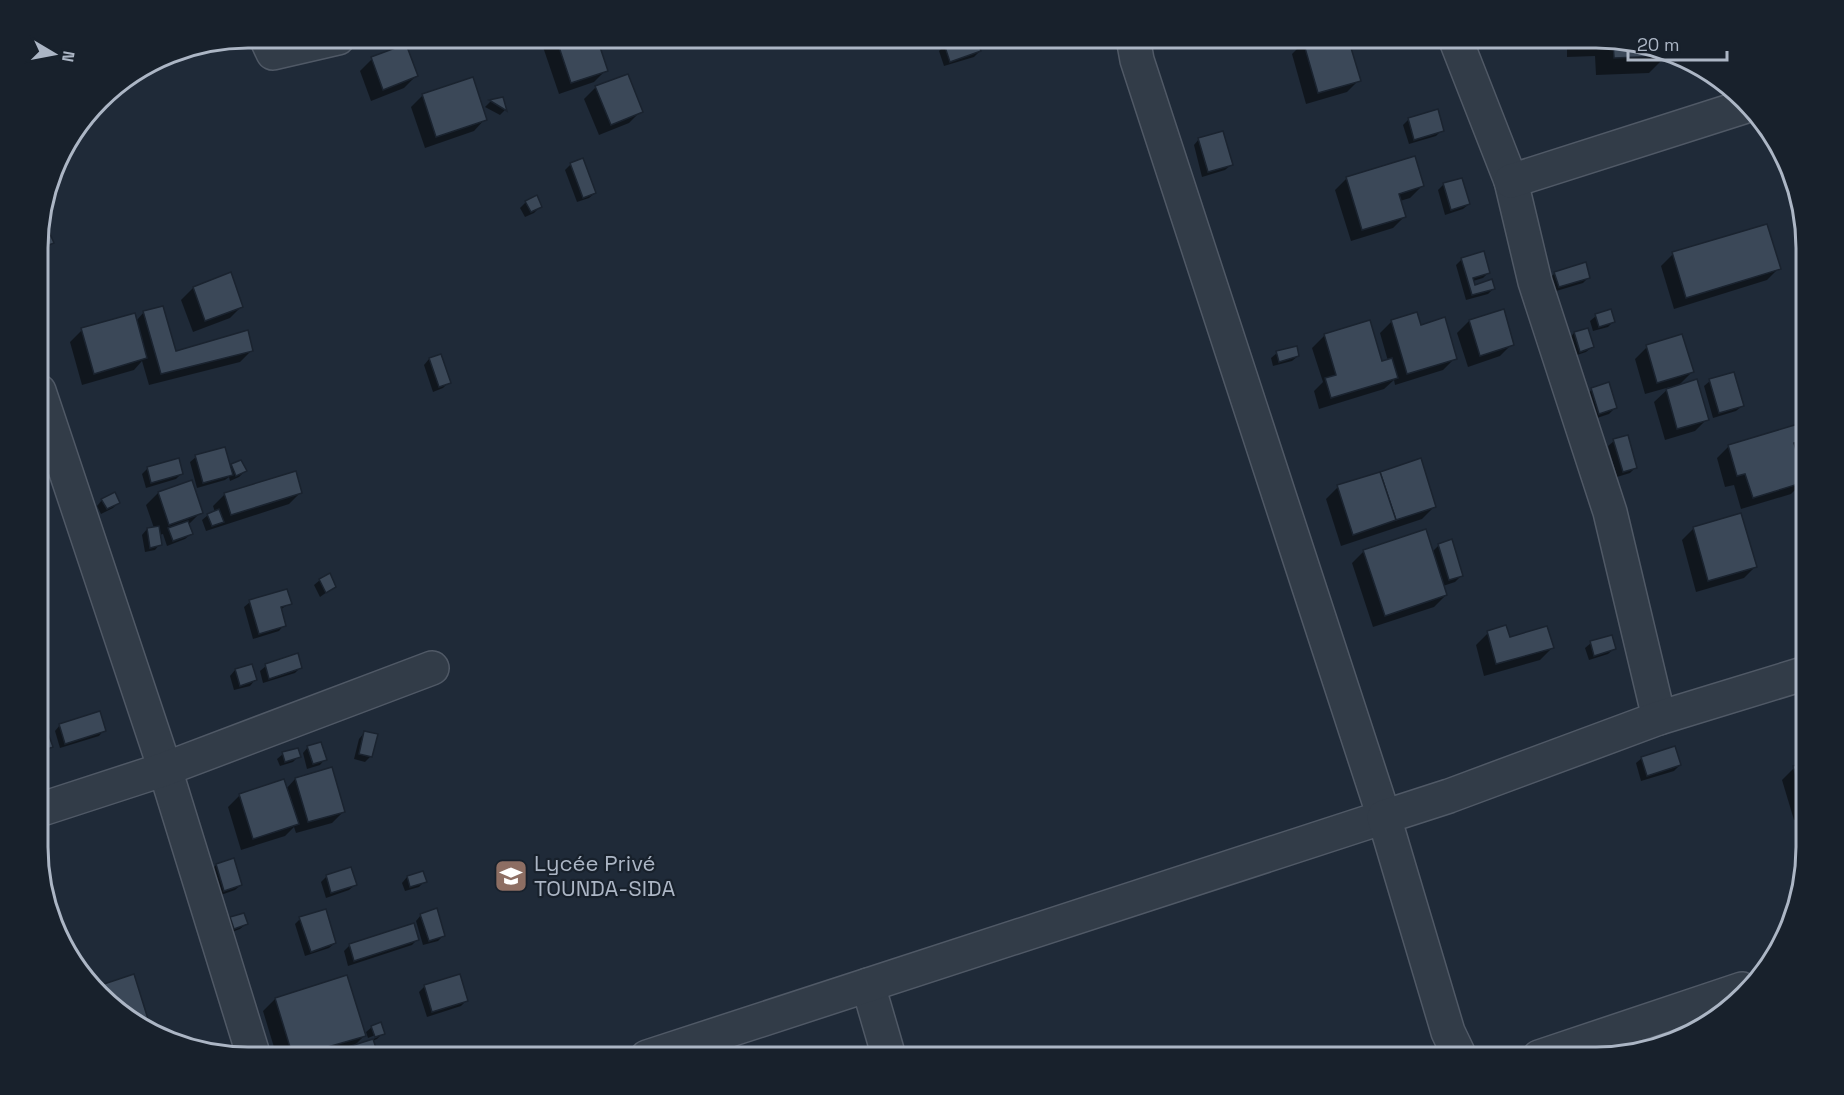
<svg xmlns="http://www.w3.org/2000/svg" width="1844" height="1095" viewBox="0 0 1844 1095" font-family="'Space Grotesk',sans-serif">
  <style>
    .shadow { fill: #0007; fill-rule: evenodd }
    .building { fill: #3b4858; stroke: #1a232f; stroke-width: 1.5 }
    .lines { fill: none; stroke-linecap: round; stroke-linejoin: round }
    .minor-casing { stroke: #505966; stroke-width: 36 }
    .minor { stroke: #323c48; stroke-width: 33 }
    .labels { text-anchor: middle; dominant-baseline: central; stroke-width: 4.5; stroke-linejoin: round; paint-order: stroke }
    .poi-label { font-size: 22px; fill: #acb6c5; stroke: #18212c; text-anchor: start }
    .rim { fill: none; stroke: #acb6c5; stroke-width: 3 }
  </style>
  <rect width="100%" height="100%" fill="#1f2a38"/>
  <!-- shadow -->
  <g class="shadow">
    <polygon points="553,38 596,38 606,70 594,82 559,94 543,47"/>
    <polygon points="695,38 721,38 716,43 700,49"/>
    <polygon points="968,38 975,38 980,51 974,57 944,66 939,51 945,45"/>
    <polygon points="1321,38 1347,38 1359,80 1347,92 1306,104 1292,54 1304,42"/>
    <polygon points="1567,38 1597,38 1666,56 1649,73 1596,75 1595,56 1567,57"/>
    <polygon points="372,59 416,76 404,88 371,101 360,71"/>
    <polygon points="596,87 641,111 629,123 599,135 584,99"/>
    <polygon points="423,95 485,119 474,131 425,148 411,107"/>
    <polygon points="502,99 505,110 500,115 485,107 490,102"/>
    <polygon points="1409,119 1442,130 1436,136 1409,144 1403,125"/>
    <polygon points="1199,139 1231,165 1225,170 1202,177 1194,145"/>
    <polygon points="571,164 595,193 589,198 577,202 565,170"/>
    <polygon points="1347,178 1422,186 1410,198 1400,201 1405,216 1393,228 1351,241 1335,190"/>
    <polygon points="1444,184 1469,204 1463,209 1445,215 1438,190"/>
    <polygon points="526,202 540,207 534,213 525,217 520,208"/>
    <polygon points="39,221 52,242 39,251"/>
    <polygon points="1673,254 1779,268 1767,280 1674,309 1661,266"/>
    <polygon points="1462,259 1489,272 1483,278 1473,281 1474,287 1494,288 1488,294 1466,300 1456,265"/>
    <polygon points="1555,273 1589,277 1583,283 1553,292 1549,279"/>
    <polygon points="193,288 242,306 230,318 193,332 181,300"/>
    <polygon points="144,312 175,352 252,350 240,362 149,385 142,361 134,370 82,385 70,342 82,330 136,321"/>
    <polygon points="1596,316 1614,321 1608,327 1593,331 1590,321"/>
    <polygon points="1392,321 1455,358 1443,370 1395,385 1394,380 1384,389 1319,409 1314,391 1323,382 1312,348 1324,336 1369,322 1381,363 1388,361 1380,333"/>
    <polygon points="1469,321 1512,344 1500,356 1468,367 1457,333"/>
    <polygon points="1587,330 1592,347 1586,352 1574,356 1569,339 1574,333"/>
    <polygon points="1647,347 1692,372 1677,387 1707,419 1695,431 1665,440 1654,402 1670,387 1645,394 1635,359"/>
    <polygon points="1277,353 1298,356 1292,361 1273,366 1271,358"/>
    <polygon points="440,356 449,382 443,388 433,392 424,365 429,359"/>
    <polygon points="1710,381 1742,406 1736,411 1713,418 1704,386"/>
    <polygon points="1592,389 1615,408 1609,414 1594,419 1587,395"/>
    <path d="M 1797,426 L 1802,442 L 1806,438 L 1806,498 L 1803,499 L 1799,486 L 1791,494 L 1741,509 L 1734,485 L 1725,487 L 1717,458 L 1729,446 ZM 1798,443 L 1800,451 L 1796,456 L 1793,448 Z"/>
    <polygon points="1614,441 1636,467 1630,473 1617,477 1608,446"/>
    <polygon points="196,457 229,468 241,462 245,471 239,477 230,481 229,477 225,480 197,488 190,462"/>
    <polygon points="148,468 182,473 176,479 146,488 142,474"/>
    <polygon points="1338,487 1434,507 1422,519 1341,546 1326,499"/>
    <polygon points="301,492 289,504 206,531 202,520 208,515 215,512 213,506 225,494"/>
    <polygon points="158,493 201,512 188,525 191,534 185,539 167,546 163,534 159,535 160,544 155,550 145,552 142,535 147,529 154,528 146,505"/>
    <polygon points="102,500 118,503 113,508 101,514 97,506"/>
    <polygon points="1694,528 1756,566 1744,578 1696,592 1682,540"/>
    <polygon points="1439,545 1461,576 1455,582 1443,586 1446,595 1434,607 1373,627 1352,563 1364,551 1432,552"/>
    <polygon points="320,580 334,587 320,597 314,585"/>
    <polygon points="250,602 290,603 280,610 284,625 279,631 253,639 244,607"/>
    <polygon points="1488,633 1509,639 1552,648 1540,660 1484,676 1476,645"/>
    <polygon points="1591,643 1614,649 1608,654 1589,660 1585,648"/>
    <polygon points="251,666 255,680 250,686 234,690 230,676 235,670"/>
    <polygon points="266,666 301,667 295,673 263,683 260,671"/>
    <polygon points="60,725 104,730 99,736 60,748 55,731"/>
    <polygon points="364,733 371,756 365,762 354,759 359,739"/>
    <polygon points="39,734 51,747 45,753 39,755"/>
    <polygon points="308,747 325,759 320,765 307,769 303,753"/>
    <polygon points="283,754 299,756 293,762 280,766 277,759"/>
    <polygon points="1642,758 1680,765 1674,771 1641,781 1636,763"/>
    <polygon points="1806,764 1806,816 1794,820 1782,780 1794,768"/>
    <polygon points="331,769 344,811 332,823 296,833 294,827 285,836 241,850 228,807 240,795 286,789 295,779"/>
    <polygon points="216,865 241,885 235,890 218,896 211,871"/>
    <polygon points="327,876 355,885 349,890 326,898 321,882"/>
    <polygon points="407,877 425,881 419,887 405,891 402,883"/>
    <polygon points="421,915 444,935 438,941 423,945 416,921"/>
    <polygon points="231,919 246,924 240,929 229,933 225,924"/>
    <polygon points="300,919 335,943 329,948 305,956 295,924"/>
    <polygon points="417,940 412,945 348,966 344,951 350,945"/>
    <polygon points="425,986 467,1000 461,1006 427,1017 419,992"/>
    <polygon points="275,999 364,1036 352,1048 378,1037 378,1034 368,1038 366,1032 372,1027 383,1033 377,1039 372,1041 377,1057 329,1057 333,1053 320,1057 277,1057 263,1011"/>
  </g>
  <!-- building -->
  <g class="building">
    <polygon points="556,38 597,38 608,71 571,83"/>
    <polygon points="703,38 723,38 706,45"/>
    <polygon points="963,38 977,38 981,51 950,62 944,44"/>
    <polygon points="1315,38 1348,38 1361,81 1318,93 1303,41"/>
    <polygon points="1613,42 1664,56 1614,58"/>
    <polygon points="406,44 418,76 383,90 371,57"/>
    <polygon points="628,74 643,112 611,125 595,86"/>
    <polygon points="473,77 487,120 436,137 422,94"/>
    <polygon points="503,97 507,111 489,100"/>
    <polygon points="1438,109 1444,131 1414,140 1408,118"/>
    <polygon points="1223,131 1233,165 1208,172 1198,138"/>
    <polygon points="1415,156 1424,186 1399,194 1406,217 1362,230 1346,177"/>
    <polygon points="583,158 596,193 583,198 570,163"/>
    <polygon points="1462,178 1470,204 1451,210 1443,183"/>
    <polygon points="537,195 542,207 531,212 525,201"/>
    <polygon points="43,218 54,243 39,249 39,221"/>
    <polygon points="1767,224 1781,269 1686,298 1672,252"/>
    <polygon points="1484,251 1490,273 1473,278 1475,285 1492,279 1495,289 1472,295 1461,258"/>
    <polygon points="1586,262 1590,278 1559,287 1554,272"/>
    <polygon points="231,272 243,307 205,321 193,287"/>
    <polygon points="163,306 176,351 248,330 253,351 161,374 143,311"/>
    <polygon points="1504,309 1514,345 1480,356 1469,320"/>
    <polygon points="1611,309 1615,322 1599,327 1595,314"/>
    <polygon points="1417,312 1421,325 1445,317 1457,359 1407,374 1391,320"/>
    <polygon points="135,313 147,358 94,374 81,328"/>
    <polygon points="1370,320 1382,361 1392,358 1398,378 1331,398 1325,378 1336,375 1324,334"/>
    <polygon points="1588,328 1594,347 1580,352 1574,332"/>
    <polygon points="1682,334 1694,372 1657,383 1646,345"/>
    <polygon points="1297,346 1299,356 1279,362 1276,351"/>
    <polygon points="441,354 451,383 439,387 429,358"/>
    <polygon points="1734,372 1744,406 1719,413 1709,379"/>
    <polygon points="1697,379 1709,420 1677,429 1666,389"/>
    <polygon points="1609,382 1617,408 1599,414 1591,388"/>
    <polygon points="1798,424 1803,441 1794,443 1805,482 1753,498 1745,474 1737,476 1728,445"/>
    <polygon points="1628,435 1637,468 1623,472 1613,439"/>
    <polygon points="225,447 233,475 203,483 195,455"/>
    <polygon points="179,458 183,474 151,483 147,467"/>
    <polygon points="1421,458 1436,507 1396,520 1380,472"/>
    <polygon points="241,460 247,471 236,476 231,464"/>
    <polygon points="296,471 302,493 231,515 224,493"/>
    <polygon points="1380,472 1396,520 1353,535 1337,485"/>
    <polygon points="192,480 203,513 169,525 158,492"/>
    <polygon points="115,492 120,503 107,509 101,499"/>
    <polygon points="219,509 224,522 212,526 207,514"/>
    <polygon points="1741,513 1757,567 1708,581 1693,527"/>
    <polygon points="188,521 193,534 173,541 168,528"/>
    <polygon points="159,526 162,545 150,548 147,528"/>
    <polygon points="1426,529 1447,595 1385,616 1363,550"/>
    <polygon points="1452,539 1463,576 1449,580 1438,544"/>
    <polygon points="330,573 336,587 326,593 319,579"/>
    <polygon points="287,589 292,604 281,607 286,626 259,634 249,600"/>
    <polygon points="1506,625 1510,637 1547,626 1554,648 1496,664 1487,631"/>
    <polygon points="1612,635 1616,649 1594,656 1590,641"/>
    <polygon points="298,653 302,668 269,679 265,664"/>
    <polygon points="252,664 257,680 240,686 235,669"/>
    <polygon points="100,711 106,731 65,744 59,724"/>
    <polygon points="47,730 53,747 39,752 39,733"/>
    <polygon points="364,731 378,734 372,757 359,754"/>
    <polygon points="321,742 327,760 313,764 307,746"/>
    <polygon points="1675,746 1681,765 1647,776 1641,757"/>
    <polygon points="298,748 301,757 285,762 282,752"/>
    <polygon points="1806,763 1806,808 1793,766"/>
    <polygon points="332,767 345,812 308,822 295,778"/>
    <polygon points="284,779 299,824 253,839 239,794"/>
    <polygon points="234,858 242,885 224,891 216,864"/>
    <polygon points="351,867 357,885 331,893 326,875"/>
    <polygon points="423,871 427,882 410,887 407,876"/>
    <polygon points="437,908 445,936 429,941 420,914"/>
    <polygon points="326,909 336,943 311,952 299,917"/>
    <polygon points="244,913 248,924 234,929 230,917"/>
    <polygon points="414,923 419,940 354,961 349,944"/>
    <polygon points="134,974 152,1032 142,1029 99,989 98,986"/>
    <polygon points="460,974 468,1001 432,1012 424,985"/>
    <polygon points="347,975 366,1036 293,1057 275,998"/>
    <polygon points="381,1022 385,1034 375,1037 371,1026"/>
    <polygon points="373,1039 379,1057 334,1057 332,1052"/>
  </g>
  <g class="lines">
    <!-- minor casing -->
    <g class="minor-casing">
      <g id="minor">
        <polyline points="266,38 273,53 338,38"/>
        <polyline points="1455,38 1511,181 1535,282 1610,512 1659,718"/>
        <polyline points="1511,181 1743,107"/>
        <polyline points="39,391 165,769 254,1057"/>
        <polyline points="39,810 165,769 432,668"/>
        <polyline points="868,985 889,1057"/>
        <polyline points="647,1057 1384,817 1137,60 1133,38"/>
        <polyline points="1460,1057 1448,1032 1384,817 1449,796 1659,718 1806,673"/>
        <polyline points="1539,1057 1742,989"/>
      </g>
    </g>
    <!-- minor -->
    <use href="#minor" class="minor"/>
  </g>
  <!-- icons -->
  <defs>
    <g id="university-square" transform="scale(1.725)"><rect x="-9" y="-9" width="18" height="18" rx="4" fill="#8d6e63" stroke="#18212c"/><path d="M0-5L7-2L0 1L-7-2ZM-4 1L0 2.5L4 1V4Q0 6-4 4Z" fill="#fff"/></g>
  </defs>
  <g fill-rule="evenodd">
    <use href="#university-square" x="511" y="876"/>
  </g>
  <g class="labels">
    <!-- poi labels -->
    <g class="poi-label">
      <text x="534" y="863">Lycée Privé<tspan x="534" dy="25">TOUNDA-SIDA</tspan></text>
    </g>
  </g>
  <!-- crop -->
  <path d="M0 0H1844V1095H0ZM248 48H1596A200 200 0 0 1 1796 248V847A200 200 0 0 1 1596 1047H248A200 200 0 0 1 48 847V248A200 200 0 0 1 248 48Z" fill="#18212c" fill-rule="evenodd"/>
  <path class="rim" d="M248 48H1596A200 200 0 0 1 1796 248V847A200 200 0 0 1 1596 1047H248A200 200 0 0 1 48 847V248A200 200 0 0 1 248 48Z"/>
  <!-- north arrow -->
  <g transform="translate(54 54) rotate(100)" stroke="#18212c" stroke-width="4.5" paint-order="stroke">
  <path d="M0-4.5L10 22L0 15L-10 22Z" fill="#acb6c5"/>
  <text y="-9" font-size="16" font-weight="bold" text-anchor="middle" fill="#acb6c5">N</text>
  </g>
  <!-- scale -->
  <path d="M1628 51v9h99v-9" fill="none" stroke="#acb6c5" stroke-width="3"/>
  <text x="1637" y="51" font-size="18" fill="#acb6c5" stroke="#18212c" stroke-width="4.5" paint-order="stroke">20 m</text>
</svg>
